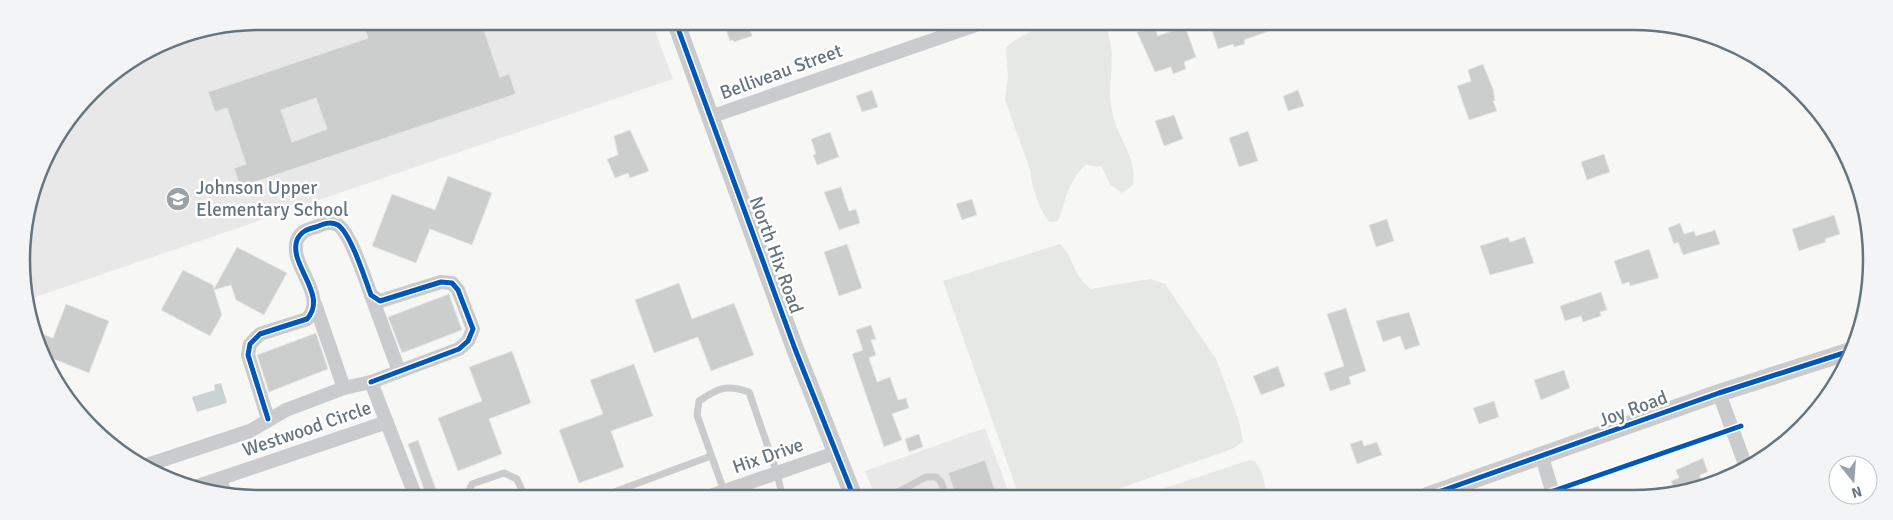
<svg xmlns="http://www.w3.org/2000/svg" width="1893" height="520" viewBox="0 0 1893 520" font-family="Signika,sans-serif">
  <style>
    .built { fill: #e7e8e7 }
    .green { fill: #e6e8e4 }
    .water { fill: #cad2d4 }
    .building { fill: #cccece; stroke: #e6e6e6; fill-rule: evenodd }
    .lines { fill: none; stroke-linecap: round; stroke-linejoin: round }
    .service { stroke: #c9cbcc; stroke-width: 7 }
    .minor { stroke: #c9cbcc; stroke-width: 14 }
    .tertiary { stroke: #c9cbcc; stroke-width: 18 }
    .cycleway-casing { stroke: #fff; stroke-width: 8 }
    .cycleway { stroke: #0057b8; stroke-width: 5 }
    .labels { text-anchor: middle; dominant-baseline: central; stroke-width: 5; stroke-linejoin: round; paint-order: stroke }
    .street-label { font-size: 19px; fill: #65757e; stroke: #fff }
    .poi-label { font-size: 19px; fill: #65757e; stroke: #fff; text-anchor: start }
    .rim { fill: none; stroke: #65757e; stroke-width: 2.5 }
  </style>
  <rect width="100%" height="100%" fill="#f7f7f6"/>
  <!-- built -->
  <g class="built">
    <polygon points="260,21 652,23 673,79 27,300 22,244 46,154 102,81 169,39"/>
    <polygon points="985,428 1010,496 875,495 865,471"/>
  </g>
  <!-- green -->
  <g class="green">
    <path d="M 1052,24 L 1104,24 C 1121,58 1103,84 1114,119 C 1121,143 1137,159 1133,185 L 1122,193 L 1110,184 L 1102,167 L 1086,165 C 1068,180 1066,200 1058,221 L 1050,222 C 1042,216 1029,181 1031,172 L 1005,100 L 1008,77 L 1006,47 C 1020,36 1035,28 1052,24 Z"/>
    <path d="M 1060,244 C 1075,259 1072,275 1091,289 L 1150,279 L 1165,284 L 1216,359 L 1239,421 L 1243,442 L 1232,449 L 1098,496 L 1019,496 L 943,281 Z"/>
    <polygon points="1250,460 1255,461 1262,473 1267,496 1141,496"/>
  </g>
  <!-- water -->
  <polygon class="water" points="221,383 227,403 197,412 192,397 215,390 214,385"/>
  <!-- building -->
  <g class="building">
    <path d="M 362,22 L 481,22 L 500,77 L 509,74 L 516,94 L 240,187 L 234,168 L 246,164 L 227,108 L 215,112 L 208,92 L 368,38 ZM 316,98 L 327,129 L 292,142 L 281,110 Z"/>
    <polygon points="732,23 748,23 752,36 734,42 733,40 730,41 724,25"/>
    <polygon points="1210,24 1283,25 1283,26 1244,40 1245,44 1234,47 1233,44 1218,49"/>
    <polygon points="1154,26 1158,36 1185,26 1196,57 1184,62 1186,69 1173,74 1171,67 1155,72 1137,32"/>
    <polygon points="1483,64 1493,89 1495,100 1493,101 1497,111 1469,120 1457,86 1471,81 1468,70"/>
    <polygon points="872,90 878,107 862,112 856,96"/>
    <polygon points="1298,90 1304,106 1288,111 1283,96"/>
    <polygon points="1174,115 1183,139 1164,146 1155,121"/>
    <polygon points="630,130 649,171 630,178 628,173 615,178 607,159 618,155 614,136"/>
    <polygon points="1248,131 1258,161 1239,167 1229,138"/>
    <polygon points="830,132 839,157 817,165 813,155 816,154 811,139"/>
    <polygon points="1604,154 1610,172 1587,180 1581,162"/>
    <polygon points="448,176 492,193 472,245 430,229 416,263 372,246 392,194 435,210"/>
    <polygon points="841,187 849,211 856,209 860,223 839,230 824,192"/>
    <polygon points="972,199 977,215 962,220 956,204"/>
    <polygon points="1834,215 1840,234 1825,239 1826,242 1799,251 1792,229"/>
    <polygon points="1387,219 1394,241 1376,247 1369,225"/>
    <polygon points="1680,223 1684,234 1694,231 1696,236 1715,230 1720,244 1683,255 1678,242 1674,244 1668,228"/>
    <polygon points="1508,237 1510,242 1525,237 1534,263 1490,275 1480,246"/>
    <polygon points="847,244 862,288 839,296 824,252"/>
    <polygon points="237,247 287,273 264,315 236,300 231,285 214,290 222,315 210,336 161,310 183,270 213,285 214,289"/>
    <polygon points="1649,249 1659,278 1630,286 1629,282 1622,284 1614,261"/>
    <polygon points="679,283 692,319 734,303 754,355 711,371 698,337 654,353 635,300"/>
    <polygon points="1601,292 1607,310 1600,312 1601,316 1583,322 1581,316 1565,321 1560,306"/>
    <polygon points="449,294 462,330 402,353 388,317"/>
    <polygon points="66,304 109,321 89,373 46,356 34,331 53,338"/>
    <polygon points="1346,308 1366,371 1349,377 1351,384 1330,391 1324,373 1344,366 1327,314"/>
    <polygon points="1409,312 1420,345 1405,350 1400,336 1383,342 1376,321"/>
    <polygon points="871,325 876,339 871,340 876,355 869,358 877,382 890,377 898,400 906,398 909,408 892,414 902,440 884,447 852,354 863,350 856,330"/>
    <polygon points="316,333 328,369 269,392 257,355"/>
    <polygon points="512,351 531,403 489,419 502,454 458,471 438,418 482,401 469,367"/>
    <polygon points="634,364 653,416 611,431 624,467 579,483 559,430 603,414 590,380"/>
    <polygon points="1278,366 1285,386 1261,395 1253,376"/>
    <polygon points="1564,370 1570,388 1541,400 1534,380"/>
    <polygon points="1494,401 1499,417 1479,424 1473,408"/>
    <polygon points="919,434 923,447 909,452 905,439"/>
    <polygon points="418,440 438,495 426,495 408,444"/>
    <polygon points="1362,440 1364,446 1377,442 1382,455 1357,464 1350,444"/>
    <polygon points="1703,458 1708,472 1700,475 1701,487 1676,494 1671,481 1679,478 1676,470"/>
    <polygon points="985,460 997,496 956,496 948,473"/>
  </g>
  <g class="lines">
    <!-- service -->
    <g class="service">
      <polyline points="223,478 229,494"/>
      <path d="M 724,491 L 697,415 L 699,401 C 718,388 727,384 749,392 L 777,473 L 782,495"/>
      <polyline points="900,491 926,477 936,477 941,482 946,495"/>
      <polyline points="467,495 472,484 504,473 517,479 524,495"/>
      <polyline points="606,495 711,456"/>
      <polyline points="890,495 900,491 901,495"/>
    </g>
    <!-- minor -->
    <g class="minor">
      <polyline points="710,117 979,24"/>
      <polyline points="371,295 399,371"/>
      <polyline points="315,304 344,388"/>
      <polyline points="1719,393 1746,467"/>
      <path d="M 268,419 L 248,355 L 250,344 L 260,334 L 307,319 C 329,295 288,265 297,240 C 301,231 308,229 316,227 C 323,224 330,221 338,225 C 351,234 365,279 371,295 L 380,301 L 441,282 L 452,283 L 458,290 L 473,329 L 468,341 L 459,349 L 371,382"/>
      <polyline points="1542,457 1554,497"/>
      <polyline points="141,467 250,431 286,410 344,388 371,382 415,495"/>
      <polyline points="195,487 387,422"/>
      <polyline points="713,495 835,453"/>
    </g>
    <!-- tertiary -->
    <g class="tertiary">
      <polyline points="676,23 795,349 853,495"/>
      <polyline points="1427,496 1719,393 1850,351"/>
    </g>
    <!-- cycleway casing -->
    <g class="cycleway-casing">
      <g id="cycleway">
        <polyline points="676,23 795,349 853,495"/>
        <path d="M 268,419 L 248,355 L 250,344 L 260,334 L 307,319 C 329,295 288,265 297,240 C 301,231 308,229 316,227 C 323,224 330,221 338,225 C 351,234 365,279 371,295 L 380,301 L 441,282 L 452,283 L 458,290 L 473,329 L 468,341 L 459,349 L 371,382"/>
        <polyline points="1427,496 1719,393 1850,351"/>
        <polyline points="1536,497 1741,426"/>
      </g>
    </g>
    <!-- cycleway -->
    <use href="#cycleway" class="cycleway"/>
  </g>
  <!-- icons -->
  <defs>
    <g id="school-disc" transform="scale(1.25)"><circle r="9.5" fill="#98a2a8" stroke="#fff"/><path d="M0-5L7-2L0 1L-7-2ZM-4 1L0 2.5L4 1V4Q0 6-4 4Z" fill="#fff"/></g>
  </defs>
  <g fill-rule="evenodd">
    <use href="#school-disc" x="178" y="199"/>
  </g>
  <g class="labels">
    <!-- street labels -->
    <g class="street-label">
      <text transform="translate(781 72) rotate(-20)">Belliveau Street</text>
      <text transform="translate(776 255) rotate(70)">North Hix Road</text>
      <text transform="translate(1633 409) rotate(-20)">Joy Road</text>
      <text transform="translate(307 429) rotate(-19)">Westwood Circle</text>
      <text transform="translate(768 456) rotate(-19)">Hix Drive</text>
    </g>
    <!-- poi labels -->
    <g class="poi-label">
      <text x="196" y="188">Johnson Upper<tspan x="196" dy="22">Elementary School</tspan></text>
    </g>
  </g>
  <!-- crop -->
  <path d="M0 0H1893V520H0ZM260 30H1633A230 230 0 0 1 1863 260V260A230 230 0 0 1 1633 490H260A230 230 0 0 1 30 260V260A230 230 0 0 1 260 30Z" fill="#f3f4f5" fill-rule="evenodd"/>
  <path class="rim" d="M260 30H1633A230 230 0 0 1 1863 260V260A230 230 0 0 1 1633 490H260A230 230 0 0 1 30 260V260A230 230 0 0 1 260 30Z"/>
  <!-- north arrow -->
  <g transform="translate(1853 480) rotate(163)"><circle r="24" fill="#ffffff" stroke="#c1c8cb"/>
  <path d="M0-4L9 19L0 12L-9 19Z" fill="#98a2a8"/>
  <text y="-8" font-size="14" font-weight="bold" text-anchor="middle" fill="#65757e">N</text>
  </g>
</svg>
